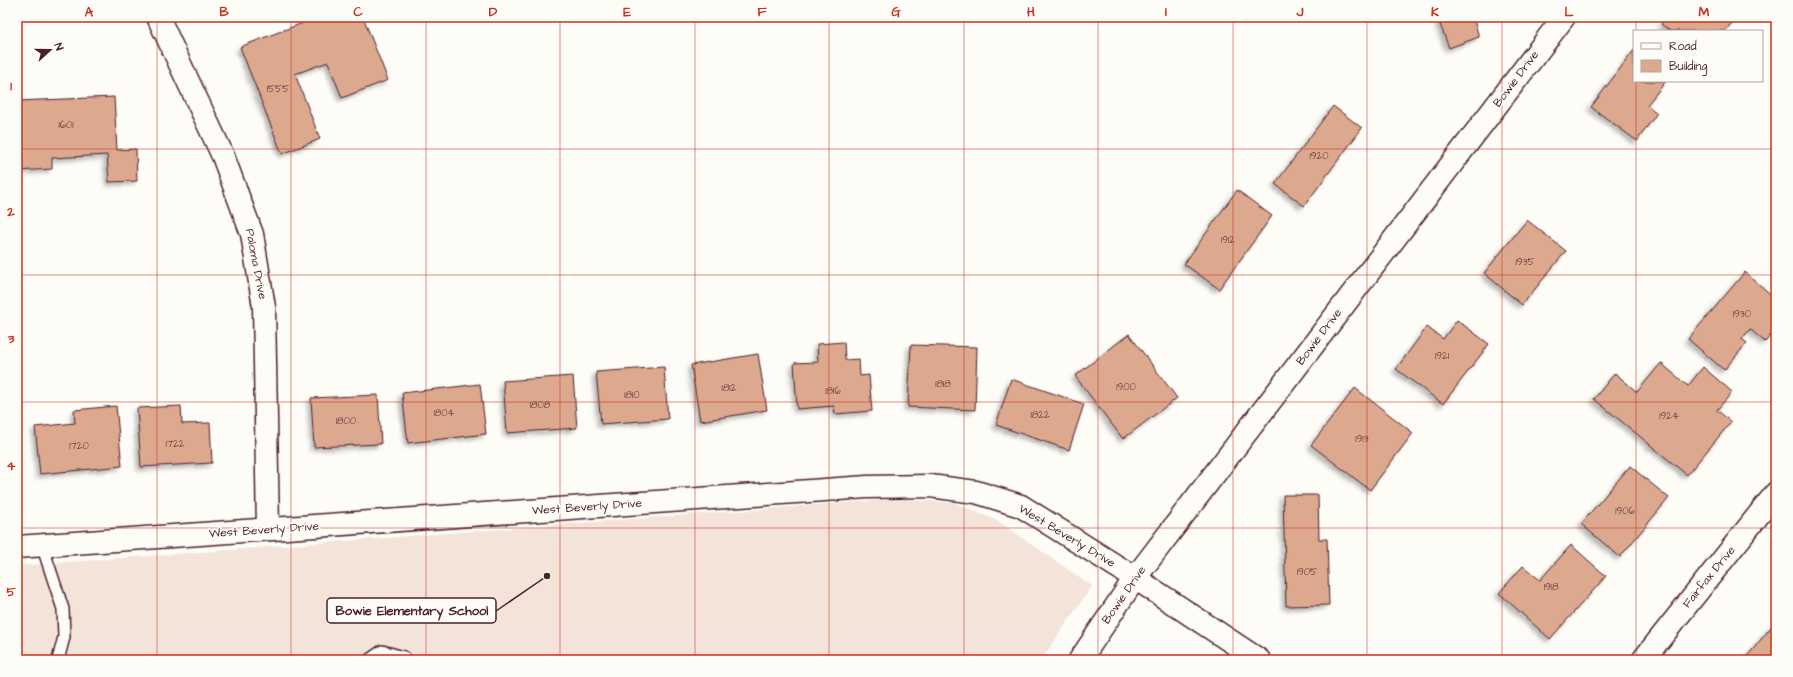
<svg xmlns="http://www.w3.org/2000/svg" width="1793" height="677" viewBox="0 0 1793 677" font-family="'Architects Daughter',sans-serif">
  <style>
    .built { fill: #f3e3d8 }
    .building { fill: #dca98f; stroke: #4a1f2b; filter: url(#shadow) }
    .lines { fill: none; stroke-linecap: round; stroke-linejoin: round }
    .lane-casing { stroke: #4a1f2b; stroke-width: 14 }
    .street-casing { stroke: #4a1f2b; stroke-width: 25 }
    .secondary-casing { stroke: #4a1f2b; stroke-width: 25 }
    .lane { stroke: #fdfcf7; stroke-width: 11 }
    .street { stroke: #fdfcf7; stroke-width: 22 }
    .secondary { stroke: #fdfcf7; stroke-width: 22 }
    .grid { fill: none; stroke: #c8321e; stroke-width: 1; stroke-opacity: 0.55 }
    .labels { text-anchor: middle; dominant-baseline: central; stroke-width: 3.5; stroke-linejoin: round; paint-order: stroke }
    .number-label { font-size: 10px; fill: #6e4244 }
    .street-label { font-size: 12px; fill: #4a1f2b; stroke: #fdfcf7 }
    .leader { fill: none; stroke: #4a1f2b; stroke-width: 1.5 }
    .callout-dot { fill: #4a1f2b; stroke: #fdfcf7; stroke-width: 1.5 }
    .callout { fill: #fdfcf7; stroke: #4a1f2b; stroke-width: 1.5 }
    .callout-label { font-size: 13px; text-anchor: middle; font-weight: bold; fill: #4a1f2b }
    .neatline { fill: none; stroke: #c8321e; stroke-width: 1.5 }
    .grid-label { font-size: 13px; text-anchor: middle; font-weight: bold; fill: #c8321e }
  </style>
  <defs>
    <filter id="shadow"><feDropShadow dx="-3.5" dy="3.5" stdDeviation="2" flood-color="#0004"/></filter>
  </defs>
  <rect width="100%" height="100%" fill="#fdfcf7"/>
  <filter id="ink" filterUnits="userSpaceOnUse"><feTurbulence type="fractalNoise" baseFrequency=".025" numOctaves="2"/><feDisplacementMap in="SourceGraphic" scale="8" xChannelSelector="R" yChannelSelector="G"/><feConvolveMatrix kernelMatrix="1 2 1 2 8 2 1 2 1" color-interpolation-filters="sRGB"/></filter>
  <g filter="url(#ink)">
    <!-- built -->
    <polygon class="built" points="896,499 954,503 998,521 1092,586 1041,660 17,660 17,566"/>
    <!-- building -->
    <g class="building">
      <polygon points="318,17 363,17 388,80 342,98 328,62 295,74 320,139 282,154 240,47"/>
      <polygon points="1435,17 1473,17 1479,37 1449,48 1438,19"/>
      <polygon points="1667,17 1737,17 1725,31 1670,31 1661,24"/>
      <polygon points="1634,50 1634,81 1666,81 1647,105 1657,113 1637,141 1591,107"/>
      <polygon points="114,97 117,150 136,149 137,181 109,182 107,155 52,158 52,169 17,171 17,101"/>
      <polygon points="1333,106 1362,128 1304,206 1275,184"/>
      <polygon points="1237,190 1272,216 1219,289 1184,264"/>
      <polygon points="1527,220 1566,251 1522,305 1484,273"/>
      <polygon points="1745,272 1776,299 1776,329 1765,342 1750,329 1742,339 1747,343 1724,370 1688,339"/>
      <polygon points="1457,320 1489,344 1443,404 1396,369 1427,327 1443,339"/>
      <polygon points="1129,334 1177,398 1123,439 1075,376"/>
      <polygon points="844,342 845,360 859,359 860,376 869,375 872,411 835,414 834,406 797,409 794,363 818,362 817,344"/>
      <polygon points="911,345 977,347 975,410 908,407"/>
      <polygon points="758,354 767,410 700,421 691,365"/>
      <polygon points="1661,363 1688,386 1703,367 1732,392 1717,410 1731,422 1687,475 1594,399 1615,373 1637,392"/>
      <polygon points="664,367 668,419 601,424 596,372"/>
      <polygon points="573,376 577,428 507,433 503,381"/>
      <polygon points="1011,379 1084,404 1069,450 996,425"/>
      <polygon points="480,384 486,434 408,443 402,393"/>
      <polygon points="1355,388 1413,433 1370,490 1311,445"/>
      <polygon points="378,395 381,444 314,447 311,398"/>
      <polygon points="116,406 122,466 40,474 35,427 75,423 74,410"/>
      <polygon points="181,406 182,424 210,423 212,463 141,467 137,408"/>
      <polygon points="1630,466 1669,498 1620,557 1581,524"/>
      <polygon points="1283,495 1318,495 1319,539 1327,539 1329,605 1286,606"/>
      <polygon points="1571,545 1606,576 1550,639 1499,593 1523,566 1540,580"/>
      <polygon points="1776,621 1776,660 1744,660"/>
    </g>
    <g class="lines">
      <!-- lane casing -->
      <g class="lane-casing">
        <g id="lane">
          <polyline points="42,545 63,609 64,637 58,660"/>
          <polyline points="369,660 382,651 404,657 407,660"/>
        </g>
      </g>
      <!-- street casing -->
      <g class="street-casing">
        <g id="street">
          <polyline points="158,17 223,156 252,234 264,307 268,529"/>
          <polyline points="17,547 867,487 930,486 976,492 1021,506 1135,578 1259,660"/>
          <polyline points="1643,660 1776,493"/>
        </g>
      </g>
      <!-- secondary casing -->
      <g class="secondary-casing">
        <polyline id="secondary" points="1080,660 1135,578 1564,17"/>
      </g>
      <!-- lane -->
      <use href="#lane" class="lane"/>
      <!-- street -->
      <use href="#street" class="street"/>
      <!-- secondary -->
      <use href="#secondary" class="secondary"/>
    </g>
  </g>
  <!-- grid -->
  <path class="grid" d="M 157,17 L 157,660M 291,17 L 291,660M 426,17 L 426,660M 560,17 L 560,660M 695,17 L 695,660M 829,17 L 829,660M 964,17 L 964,660M 1098,17 L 1098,660M 1233,17 L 1233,660M 1367,17 L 1367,660M 1502,17 L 1502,660M 1636,17 L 1636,31M 1636,81 L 1636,660M 17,149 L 1776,149M 17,275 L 1776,275M 17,402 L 1776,402M 17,528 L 1776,528"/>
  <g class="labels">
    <!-- number labels -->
    <g class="number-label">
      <text x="278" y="89">1555</text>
      <text x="66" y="125">1601</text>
      <text x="1319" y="156">1920</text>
      <text x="1228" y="240">1912</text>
      <text x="1525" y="262">1935</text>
      <text x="1742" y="314">1930</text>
      <text x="1442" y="356">1921</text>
      <text x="943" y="384">1818</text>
      <text x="1126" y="387">1900</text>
      <text x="729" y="388">1812</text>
      <text x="833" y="391">1816</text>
      <text x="632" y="395">1810</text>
      <text x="540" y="405">1808</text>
      <text x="444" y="413">1804</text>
      <text x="1040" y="415">1822</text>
      <text x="1669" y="416">1924</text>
      <text x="346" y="421">1800</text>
      <text x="1362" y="439">1913</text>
      <text x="175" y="444">1722</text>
      <text x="79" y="446">1720</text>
      <text x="1625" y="511">1906</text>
      <text x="1307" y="572">1905</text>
      <text x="1551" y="587">1918</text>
    </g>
    <!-- street labels -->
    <g class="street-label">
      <text transform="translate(1516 79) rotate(-53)">Bowie Drive</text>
      <text transform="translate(256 264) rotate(79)">Paloma Drive</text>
      <text transform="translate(1319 337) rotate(-53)">Bowie Drive</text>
      <text transform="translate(587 507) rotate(-4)">West Beverly Drive</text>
      <text transform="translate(264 530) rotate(-4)">West Beverly Drive</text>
      <text transform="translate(1067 536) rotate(31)">West Beverly Drive</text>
      <text transform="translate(1709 577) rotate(-51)">Fairfax Drive</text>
      <text transform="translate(1124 595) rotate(-55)">Bowie Drive</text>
    </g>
  </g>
  <!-- callouts -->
  <path class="leader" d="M547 576L496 611"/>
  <circle class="callout-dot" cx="547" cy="576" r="4"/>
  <rect class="callout" x="327" y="598" width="169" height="25" rx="4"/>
  <g class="callout-label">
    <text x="412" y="615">Bowie Elementary School</text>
  </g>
  <!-- margin -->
  <rect width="1793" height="677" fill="none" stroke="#fdfcf7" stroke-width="44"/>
  <!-- legend -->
  <rect x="1633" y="30" width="130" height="52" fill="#fdfcf7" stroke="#b5a4a5"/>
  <rect x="1641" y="43" width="20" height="6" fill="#fdfcf7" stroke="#b5a4a5"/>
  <text x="1669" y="50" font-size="12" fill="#4a1f2b">Road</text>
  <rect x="1641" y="60" width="20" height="12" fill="#dca98f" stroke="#b5a4a5"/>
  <text x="1669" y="70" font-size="12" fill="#4a1f2b">Building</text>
  <!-- north arrow -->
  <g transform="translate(50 50) rotate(69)" stroke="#fdfcf7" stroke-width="3" paint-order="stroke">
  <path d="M0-3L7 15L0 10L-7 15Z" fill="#4a1f2b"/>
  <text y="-6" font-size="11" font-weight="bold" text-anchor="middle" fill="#4a1f2b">N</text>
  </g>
  <rect x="22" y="22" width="1749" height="633" class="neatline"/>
  <g class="grid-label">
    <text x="89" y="16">A</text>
    <text x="224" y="16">B</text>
    <text x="358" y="16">C</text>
    <text x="493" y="16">D</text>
    <text x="627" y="16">E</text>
    <text x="762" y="16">F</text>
    <text x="896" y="16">G</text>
    <text x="1031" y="16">H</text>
    <text x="1166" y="16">I</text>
    <text x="1300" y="16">J</text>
    <text x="1435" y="16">K</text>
    <text x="1569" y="16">L</text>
    <text x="1704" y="16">M</text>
    <text x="11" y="90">1</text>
    <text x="11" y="216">2</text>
    <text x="11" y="343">3</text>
    <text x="11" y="470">4</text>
    <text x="11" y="596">5</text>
  </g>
</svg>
